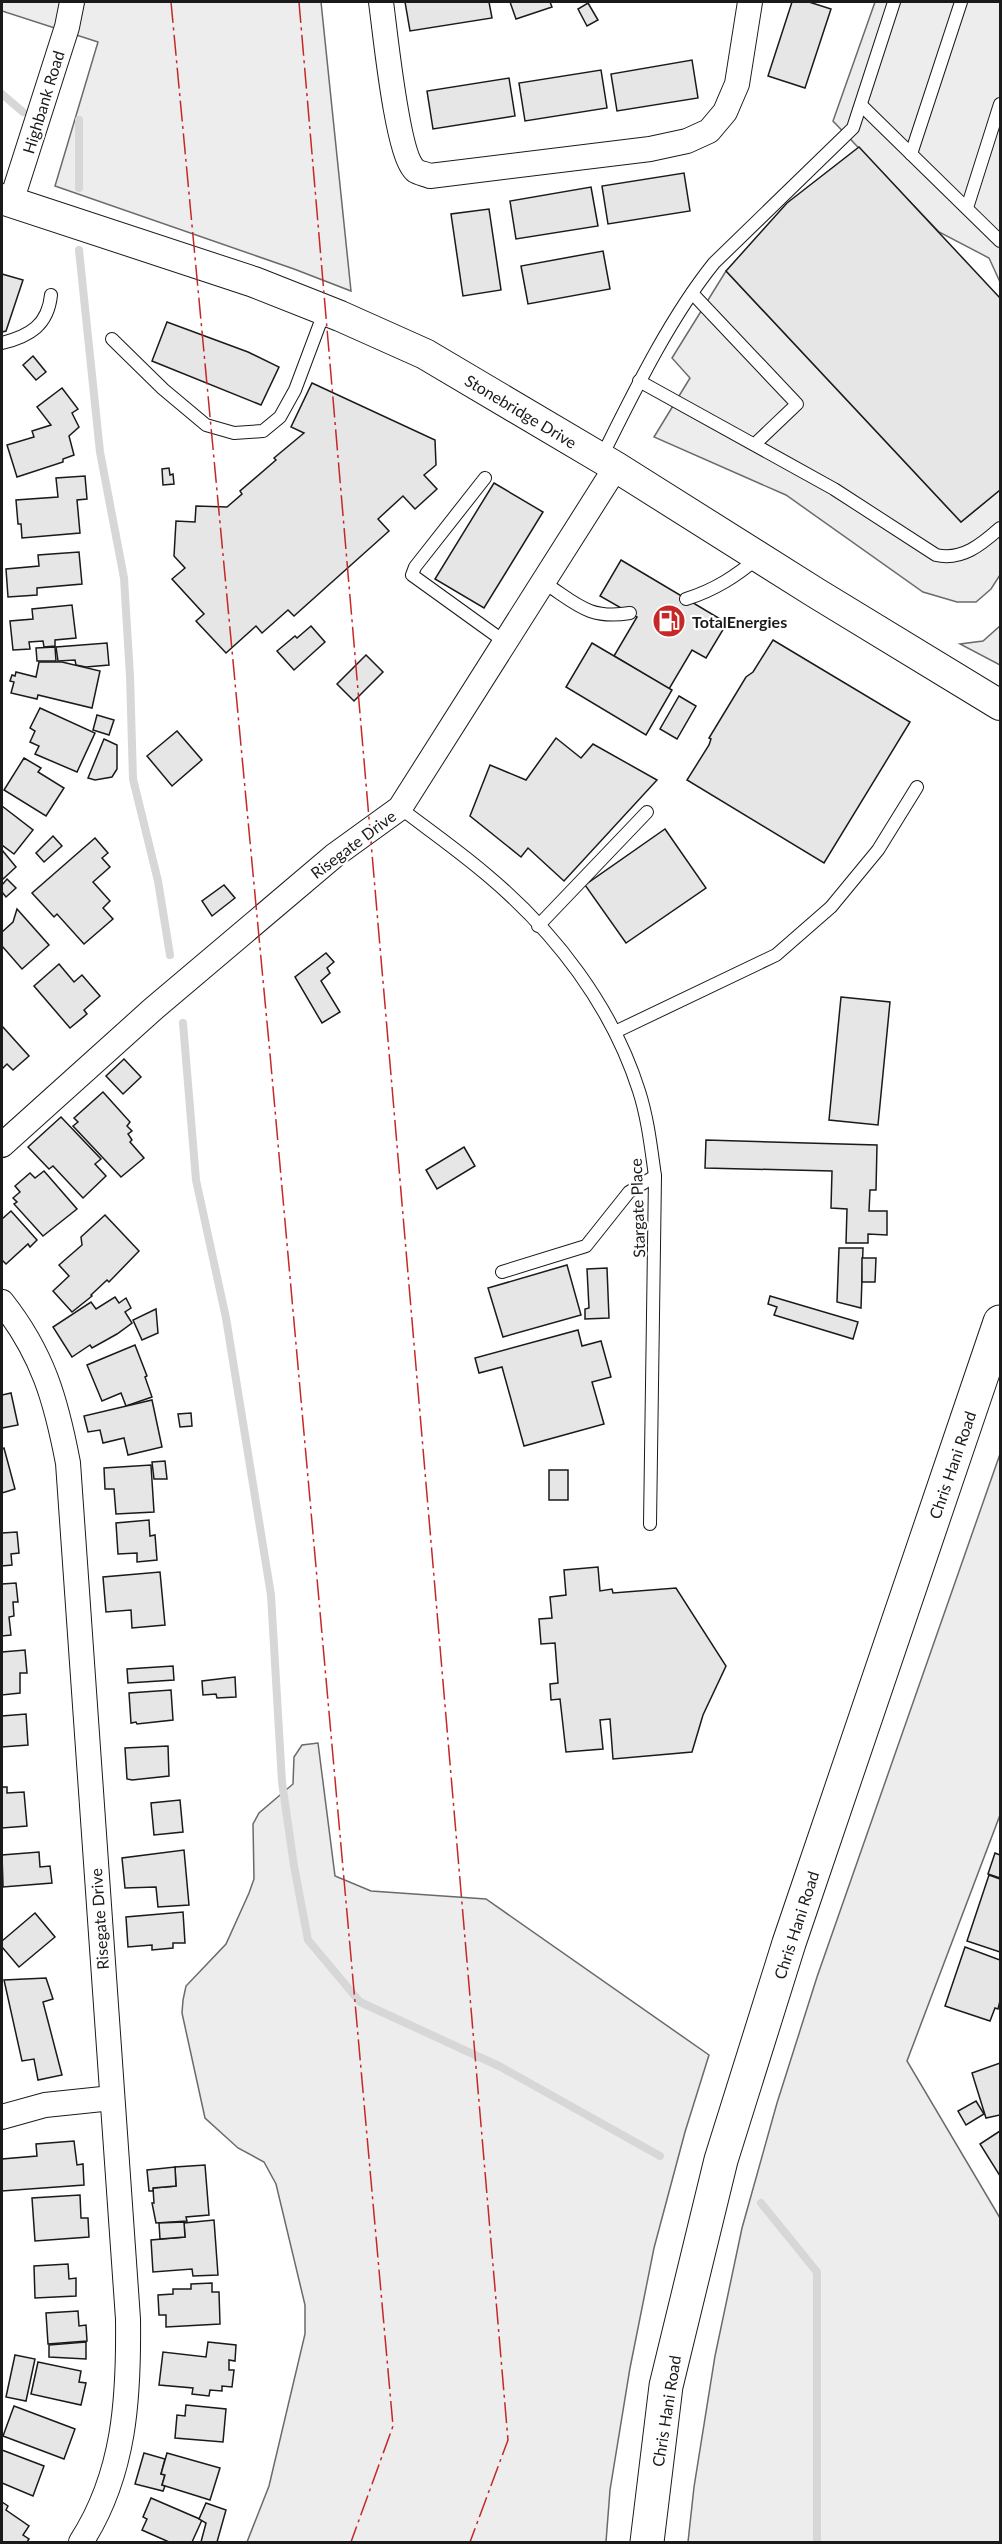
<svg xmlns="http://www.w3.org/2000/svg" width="1002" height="2544" viewBox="0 0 1002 2544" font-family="Lato,sans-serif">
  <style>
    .built { fill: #ededed; stroke: #6a6a6a; stroke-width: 1.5 }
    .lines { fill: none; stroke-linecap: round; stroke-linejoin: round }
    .stream { stroke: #d7d7d7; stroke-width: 8 }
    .building { fill: #e6e6e6; stroke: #1a1a1a; stroke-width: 1.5 }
    .service-casing { stroke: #1a1a1a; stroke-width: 14 }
    .minor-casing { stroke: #1a1a1a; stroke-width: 26 }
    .tertiary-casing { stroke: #1a1a1a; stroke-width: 32 }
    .secondary-casing { stroke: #1a1a1a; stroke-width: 35 }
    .service { stroke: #fff; stroke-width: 12 }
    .minor { stroke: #fff; stroke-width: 24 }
    .tertiary { stroke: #fff; stroke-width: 30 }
    .secondary { stroke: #fff; stroke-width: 33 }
    .power { stroke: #c62828; stroke-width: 1.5; stroke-dasharray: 21 4.5 3 4.5; stroke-linecap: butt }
    .labels { text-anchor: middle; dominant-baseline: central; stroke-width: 4.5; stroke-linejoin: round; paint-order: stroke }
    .street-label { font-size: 16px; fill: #1a1a1a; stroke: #fff }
    .poi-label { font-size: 16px; font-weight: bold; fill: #1a1a1a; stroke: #fff; text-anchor: start }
  </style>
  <rect width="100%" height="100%" fill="#fff"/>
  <!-- built -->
  <g class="built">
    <polygon points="2,2 321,2 351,291 294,269 55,186 98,42 2,11"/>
    <polygon points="875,2 1000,2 1000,282 989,258 939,232 833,121"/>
    <polygon points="726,271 961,522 1000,490 1000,575 991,589 976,602 957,602 923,592 786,495 654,437 690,378 672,358"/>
    <polygon points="1000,626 1000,665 960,644 983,641"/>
    <polygon points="1000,1454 1000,1815 907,2061 1000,2218 1000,2542 688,2542 694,2487 715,2356 742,2228 777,2103 817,1977"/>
    <polygon points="318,1743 335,1876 371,1891 486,1899 709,2055 685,2132 654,2248 630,2368 610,2490 606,2542 247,2542 269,2486 305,2334 305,2305 276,2184 264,2162 238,2148 205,2118 182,2013 183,2000 186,1986 226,1944 249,1893 254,1879 253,1824 259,1813 293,1784 294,1757 302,1745"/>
  </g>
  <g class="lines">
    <!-- stream -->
    <g class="stream">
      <polyline points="2,94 23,112"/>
      <polyline points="79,120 79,188"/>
      <polyline points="79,250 100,452 124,578 130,676 133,779 158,881 170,955"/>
      <polyline points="183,1023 196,1180 226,1318 271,1595 282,1782 294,1866 308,1940 360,2002 499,2066 660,2156"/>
      <polyline points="761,2203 817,2272 817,2542"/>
    </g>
  </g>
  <!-- building -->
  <g class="building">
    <polygon points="405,2 489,2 492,18 410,31"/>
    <polygon points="510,2 550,2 552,7 516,19"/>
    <polygon points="792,2 809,2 831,9 805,88 768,76"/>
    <polygon points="588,3 598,20 587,26 578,9"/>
    <polygon points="692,60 698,98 617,111 611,74"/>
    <polygon points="601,70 607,108 525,121 519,83"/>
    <polygon points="509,78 515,116 433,129 427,91"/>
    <polygon points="859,147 1000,298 1000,490 961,522 726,271 787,203"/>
    <polygon points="684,173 690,211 608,224 602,186"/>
    <polygon points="591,187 598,226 516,239 510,201"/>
    <polygon points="489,209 501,290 463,296 451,214"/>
    <polygon points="603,251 610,289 528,304 521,266"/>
    <polygon points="2,274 23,280 6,331 2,332"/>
    <polygon points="167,322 248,352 279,367 261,405 152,361"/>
    <polygon points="33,356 46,372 36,380 23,365"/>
    <polygon points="312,383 435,440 436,465 424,475 437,489 415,509 403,496 378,519 389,531 294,616 288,610 262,633 256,626 226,653 196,621 204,614 172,579 185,568 174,556 176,521 195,522 196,506 227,507 242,494 240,491 276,460 274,458 304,433 291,427"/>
    <polygon points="62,388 78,409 72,413 79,427 69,436 74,455 63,459 63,462 17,477 7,445 34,437 32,431 51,425 37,407"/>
    <polygon points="169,468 170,475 173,474 174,484 163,485 162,469"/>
    <polygon points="85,476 87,499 77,500 80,533 22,538 21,524 18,524 16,500 58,497 56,478"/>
    <polygon points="494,483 543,512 484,608 435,579"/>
    <polygon points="79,552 82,584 37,588 37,595 8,597 6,569 39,566 38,555"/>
    <polygon points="621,560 727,623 706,658 692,650 669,689 614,656 637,617 600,596"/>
    <polygon points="72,605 76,638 55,640 55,646 44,647 43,641 29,642 30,649 13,650 10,621 33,619 32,609"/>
    <polygon points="311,626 325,642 294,670 277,651 295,636 297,638"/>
    <polygon points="773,640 910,722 824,863 687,780 709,745 711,739 709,738 746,677 753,672"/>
    <polygon points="107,643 109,665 86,667 76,665 75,660 58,661 56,647"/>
    <polygon points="592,643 672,690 646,735 566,687"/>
    <polygon points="55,647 56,661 37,661 36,648"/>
    <polygon points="366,655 383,672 354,701 337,684"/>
    <polygon points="39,662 62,662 100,671 92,708 38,695 37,699 11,693 14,682 10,681 12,675 15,676 16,672 36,677"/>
    <polygon points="679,696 696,706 677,739 660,729"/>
    <polygon points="40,708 95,733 77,772 35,754 39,746 30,742 35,731 30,728"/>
    <polygon points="97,715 114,720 109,735 93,730"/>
    <polygon points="177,731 202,760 172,786 147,756"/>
    <polygon points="556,738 581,758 593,744 657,780 564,881 528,848 521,857 470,816 490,765 526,780"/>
    <polygon points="104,739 117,745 117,769 112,777 95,780 88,778"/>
    <polygon points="24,758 41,768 38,772 64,788 46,816 4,790"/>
    <polygon points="2,806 33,830 14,854 2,845"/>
    <polygon points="665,829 706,888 626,943 585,885"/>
    <polygon points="53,836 62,846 44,862 36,853"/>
    <polygon points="95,838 108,853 102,858 110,867 93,882 110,901 103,908 113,919 84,944 57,914 54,917 32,893"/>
    <polygon points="2,850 16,867 3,879 2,877"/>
    <polygon points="7,879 16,888 6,897 2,892 2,885"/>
    <polygon points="224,885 235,898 212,916 202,901"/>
    <polygon points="17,909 49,945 22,969 2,946 2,932 13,922"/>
    <polygon points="326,953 334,962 327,968 330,973 321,981 340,1012 322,1023 295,977"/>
    <polygon points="59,964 74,982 82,975 100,996 84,1010 87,1014 70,1028 34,986"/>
    <polygon points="841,997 890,1002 878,1125 829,1120"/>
    <polygon points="2,1026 29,1056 13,1070 7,1064 2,1069"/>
    <polygon points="124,1059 141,1077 123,1094 106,1076"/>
    <polygon points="103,1092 130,1122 127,1126 132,1131 128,1134 132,1140 130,1142 144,1158 121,1177 73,1126 78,1122 74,1118"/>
    <polygon points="61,1117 101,1159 95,1164 106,1176 83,1198 53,1166 49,1169 28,1147"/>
    <polygon points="706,1140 877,1145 876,1190 870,1190 869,1211 887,1211 887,1235 868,1234 868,1243 846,1243 847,1209 831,1208 832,1171 705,1168"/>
    <polygon points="464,1147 475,1166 437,1189 426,1170"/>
    <polygon points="44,1171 77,1209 43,1236 14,1204 17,1202 13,1198 20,1192 15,1186 30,1173 35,1178"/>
    <polygon points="11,1211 37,1240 30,1247 28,1244 6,1264 2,1260 2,1219"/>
    <polygon points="105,1215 139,1251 109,1282 107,1280 91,1295 92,1296 72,1312 53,1291 69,1276 59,1265 82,1245 81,1237"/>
    <polygon points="839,1248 863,1248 861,1308 837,1302"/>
    <polygon points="862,1258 876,1258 875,1282 862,1282"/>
    <polygon points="567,1265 581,1315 503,1337 488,1288"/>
    <polygon points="607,1268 609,1318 585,1319 585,1309 589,1308 587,1269"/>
    <polygon points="770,1296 858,1322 853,1339 774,1315 777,1307 768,1304"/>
    <polygon points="115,1297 119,1303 126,1298 131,1308 125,1312 132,1323 117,1334 92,1348 90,1345 72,1357 53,1327 91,1302 96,1309"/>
    <polygon points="156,1309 158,1333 142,1340 133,1320"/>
    <polygon points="578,1330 582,1346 601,1341 611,1377 592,1382 604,1424 524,1446 502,1367 479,1373 475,1358"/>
    <polygon points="135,1345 147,1376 145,1377 152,1397 126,1406 121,1393 102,1401 87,1365"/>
    <polygon points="11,1393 18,1425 2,1428 2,1395"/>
    <polygon points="152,1400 162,1447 128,1455 124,1438 103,1443 100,1430 88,1432 84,1416"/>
    <polygon points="191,1413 192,1426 180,1427 178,1414"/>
    <polygon points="4,1448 15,1489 2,1493 2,1449"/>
    <polygon points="165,1461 167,1479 154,1479 152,1462"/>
    <polygon points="151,1465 154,1512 116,1514 114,1489 105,1489 104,1468"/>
    <rect x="549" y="1470" width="19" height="30"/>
    <polygon points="149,1520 150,1536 155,1535 157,1560 137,1562 137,1553 118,1554 116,1523"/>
    <polygon points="17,1532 19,1553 11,1554 12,1565 2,1566 2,1533"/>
    <polygon points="598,1567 600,1591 612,1589 613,1593 676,1588 726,1666 703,1715 692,1752 613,1759 610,1719 600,1720 603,1749 566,1752 560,1699 551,1700 550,1684 558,1683 555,1643 541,1644 539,1619 552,1618 550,1597 566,1595 564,1570"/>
    <polygon points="160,1572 165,1625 132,1628 131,1610 106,1612 103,1577"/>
    <polygon points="16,1583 18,1602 13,1602 14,1616 9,1617 11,1635 2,1636 2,1584"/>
    <polygon points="25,1650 27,1673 20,1673 20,1693 2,1695 2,1652"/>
    <polygon points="173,1666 174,1680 128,1683 127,1669"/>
    <polygon points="235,1677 236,1697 217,1698 216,1694 203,1695 202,1681"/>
    <polygon points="171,1690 173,1720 137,1724 136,1722 131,1723 129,1693"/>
    <polygon points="26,1714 28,1745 2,1747 2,1716"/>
    <polygon points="168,1746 169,1776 132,1780 127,1779 125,1748"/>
    <polygon points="2,1787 7,1787 7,1793 24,1792 27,1826 2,1828"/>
    <polygon points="180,1800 183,1832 154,1835 151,1803"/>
    <polygon points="184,1850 189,1905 158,1907 156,1887 125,1888 122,1858"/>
    <polygon points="39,1852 40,1867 50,1866 52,1883 3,1887 2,1855"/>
    <polygon points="995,1853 1000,1855 1000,1878 988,1874"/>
    <polygon points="989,1875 1000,1879 1000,1952 967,1941"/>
    <polygon points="183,1912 185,1943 173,1943 173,1948 152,1950 152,1945 128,1947 126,1917"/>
    <polygon points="35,1913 55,1937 19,1967 2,1947 2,1941"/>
    <polygon points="965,1947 1000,1960 1000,2001 998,2009 995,2008 990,2021 945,2006"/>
    <polygon points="46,1978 53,1999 43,2002 62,2075 38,2080 34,2059 22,2061 4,1980"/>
    <polygon points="1000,2063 1000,2115 986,2118 972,2073"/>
    <polygon points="976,2101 984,2114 966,2125 958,2111"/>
    <polygon points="1000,2131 1000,2176 980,2144"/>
    <polygon points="74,2141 77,2165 83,2164 84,2185 2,2191 2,2159 37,2156 36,2144"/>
    <polygon points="205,2165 209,2215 186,2217 187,2221 156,2223 152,2203 154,2203 153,2188 176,2186 175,2167"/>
    <polygon points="175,2167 176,2186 153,2188 153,2191 149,2191 147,2170"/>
    <polygon points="80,2195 81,2218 88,2218 89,2237 35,2241 32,2198"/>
    <polygon points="214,2220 218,2275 193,2276 192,2269 153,2272 151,2240 185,2237 184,2223"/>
    <polygon points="184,2222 185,2237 160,2239 159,2223"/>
    <polygon points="68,2264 69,2279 76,2278 76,2296 35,2298 34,2266"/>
    <polygon points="212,2283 212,2292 219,2292 220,2324 166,2327 166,2315 159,2315 158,2295 173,2294 173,2289 191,2289 191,2284"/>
    <polygon points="78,2311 79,2326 86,2325 87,2341 48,2344 46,2313"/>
    <polygon points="86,2342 86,2359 49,2357 49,2345"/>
    <polygon points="208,2342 236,2345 235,2361 229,2360 229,2370 234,2370 232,2387 222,2386 222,2391 210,2390 209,2396 192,2394 193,2388 159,2385 163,2352 206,2357"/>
    <polygon points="15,2355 35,2359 26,2401 6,2397"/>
    <polygon points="38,2362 81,2371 79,2382 86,2383 81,2405 31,2394"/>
    <polygon points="186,2405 226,2409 223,2442 175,2438 177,2415 185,2416"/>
    <polygon points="14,2406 75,2429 64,2459 3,2436"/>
    <polygon points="2,2450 44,2466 33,2496 2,2483"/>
    <polygon points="144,2453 165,2459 161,2474 165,2475 162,2485 165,2486 163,2491 135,2484"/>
    <polygon points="167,2453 220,2468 210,2500 162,2485 165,2475 161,2474"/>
    <polygon points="151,2498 202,2520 192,2542 169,2542 142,2530 147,2519 143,2517"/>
    <polygon points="2,2502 8,2506 6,2510 29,2526 23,2535 29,2539 27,2542 2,2542"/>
    <polygon points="206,2503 226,2510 217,2542 201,2542 206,2523 199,2519"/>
  </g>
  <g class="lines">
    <!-- service casing -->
    <g class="service-casing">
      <g id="service">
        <polyline points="861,105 1000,241"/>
        <polyline points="911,154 961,2"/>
        <polyline points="967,208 1000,104"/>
        <polyline points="692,293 797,404 755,444"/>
        <polyline points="112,339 163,389 206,425 234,433 263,431 280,417 295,390 325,310"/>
        <path d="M 2,343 C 30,336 48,325 51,295"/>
        <path d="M 639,381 L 834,489 L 936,555 C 962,561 982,544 1000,528"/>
        <path d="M 601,458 C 633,394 669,319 714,263 L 853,128 L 894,2"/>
        <polyline points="485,478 415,567 412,575 505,642"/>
        <path d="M 543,582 C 576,603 588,620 630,613"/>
        <path d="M 686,599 C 715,590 736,576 759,557"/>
        <path d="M 400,808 C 429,830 459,851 487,875 C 555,932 612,1006 639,1091 C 648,1119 651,1148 655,1176 L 650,1524"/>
        <polyline points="538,926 647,812"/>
        <polyline points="615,1032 776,955 831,907 878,850 917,787"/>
        <polyline points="502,1272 586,1246 629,1192 655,1176"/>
      </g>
    </g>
    <!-- minor casing -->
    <g class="minor-casing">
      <g id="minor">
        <path d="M 381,2 C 385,30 397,157 416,171 C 419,173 426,174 430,176 L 650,149 L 687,141 L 709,131 L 725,112 L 737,84 L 750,2"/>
        <polyline points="11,202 67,27 72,2"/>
        <polyline points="2,1145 152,1010 335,855 400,808 616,467"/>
        <path d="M 2,1302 C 43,1354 56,1400 68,1463 L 128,2319 C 129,2398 125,2474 81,2542"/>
        <polyline points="2,2117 45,2105 112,2098"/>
      </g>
    </g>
    <!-- tertiary casing -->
    <g class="tertiary-casing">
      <polyline id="tertiary" points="2,199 254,282 340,316 425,354 616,467 816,593 1000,705"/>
    </g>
    <!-- secondary casing -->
    <g class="secondary-casing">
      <polyline id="secondary" points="647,2542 666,2386 721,2160 789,1943 1000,1322"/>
    </g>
    <!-- service -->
    <use href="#service" class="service"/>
    <!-- minor -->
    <use href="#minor" class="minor"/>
    <!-- tertiary -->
    <use href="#tertiary" class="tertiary"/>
    <!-- secondary -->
    <use href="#secondary" class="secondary"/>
    <!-- power -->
    <g class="power">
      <polyline points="171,2 270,1054 393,2426 351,2542"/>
      <polyline points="299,2 508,2440 470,2542"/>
    </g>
  </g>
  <!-- icons -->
  <defs>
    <g id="fuel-disc" transform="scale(1.725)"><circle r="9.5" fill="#c62828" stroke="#fff"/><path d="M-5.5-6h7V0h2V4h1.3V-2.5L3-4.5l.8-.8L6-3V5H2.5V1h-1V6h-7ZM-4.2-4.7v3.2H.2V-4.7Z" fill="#fff"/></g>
  </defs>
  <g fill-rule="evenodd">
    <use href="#fuel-disc" x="669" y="621"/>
  </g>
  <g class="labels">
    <!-- street labels -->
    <g class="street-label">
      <text transform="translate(43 102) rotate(-73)">Highbank Road</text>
      <text transform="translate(521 411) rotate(31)">Stonebridge Drive</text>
      <text transform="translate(353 844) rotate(-37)">Risegate Drive</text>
      <text transform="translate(637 1208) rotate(-92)">Stargate Place</text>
      <text transform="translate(952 1465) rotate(-71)">Chris Hani Road</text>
      <text transform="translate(99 1919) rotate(-94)">Risegate Drive</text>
      <text transform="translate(796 1925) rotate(-72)">Chris Hani Road</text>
      <text transform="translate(666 2411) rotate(-81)">Chris Hani Road</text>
    </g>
    <!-- poi labels -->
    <g class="poi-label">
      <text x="692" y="621">TotalEnergies</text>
    </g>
  </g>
  <!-- border -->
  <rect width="1002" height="2544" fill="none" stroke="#1a1a1a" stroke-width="6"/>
</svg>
